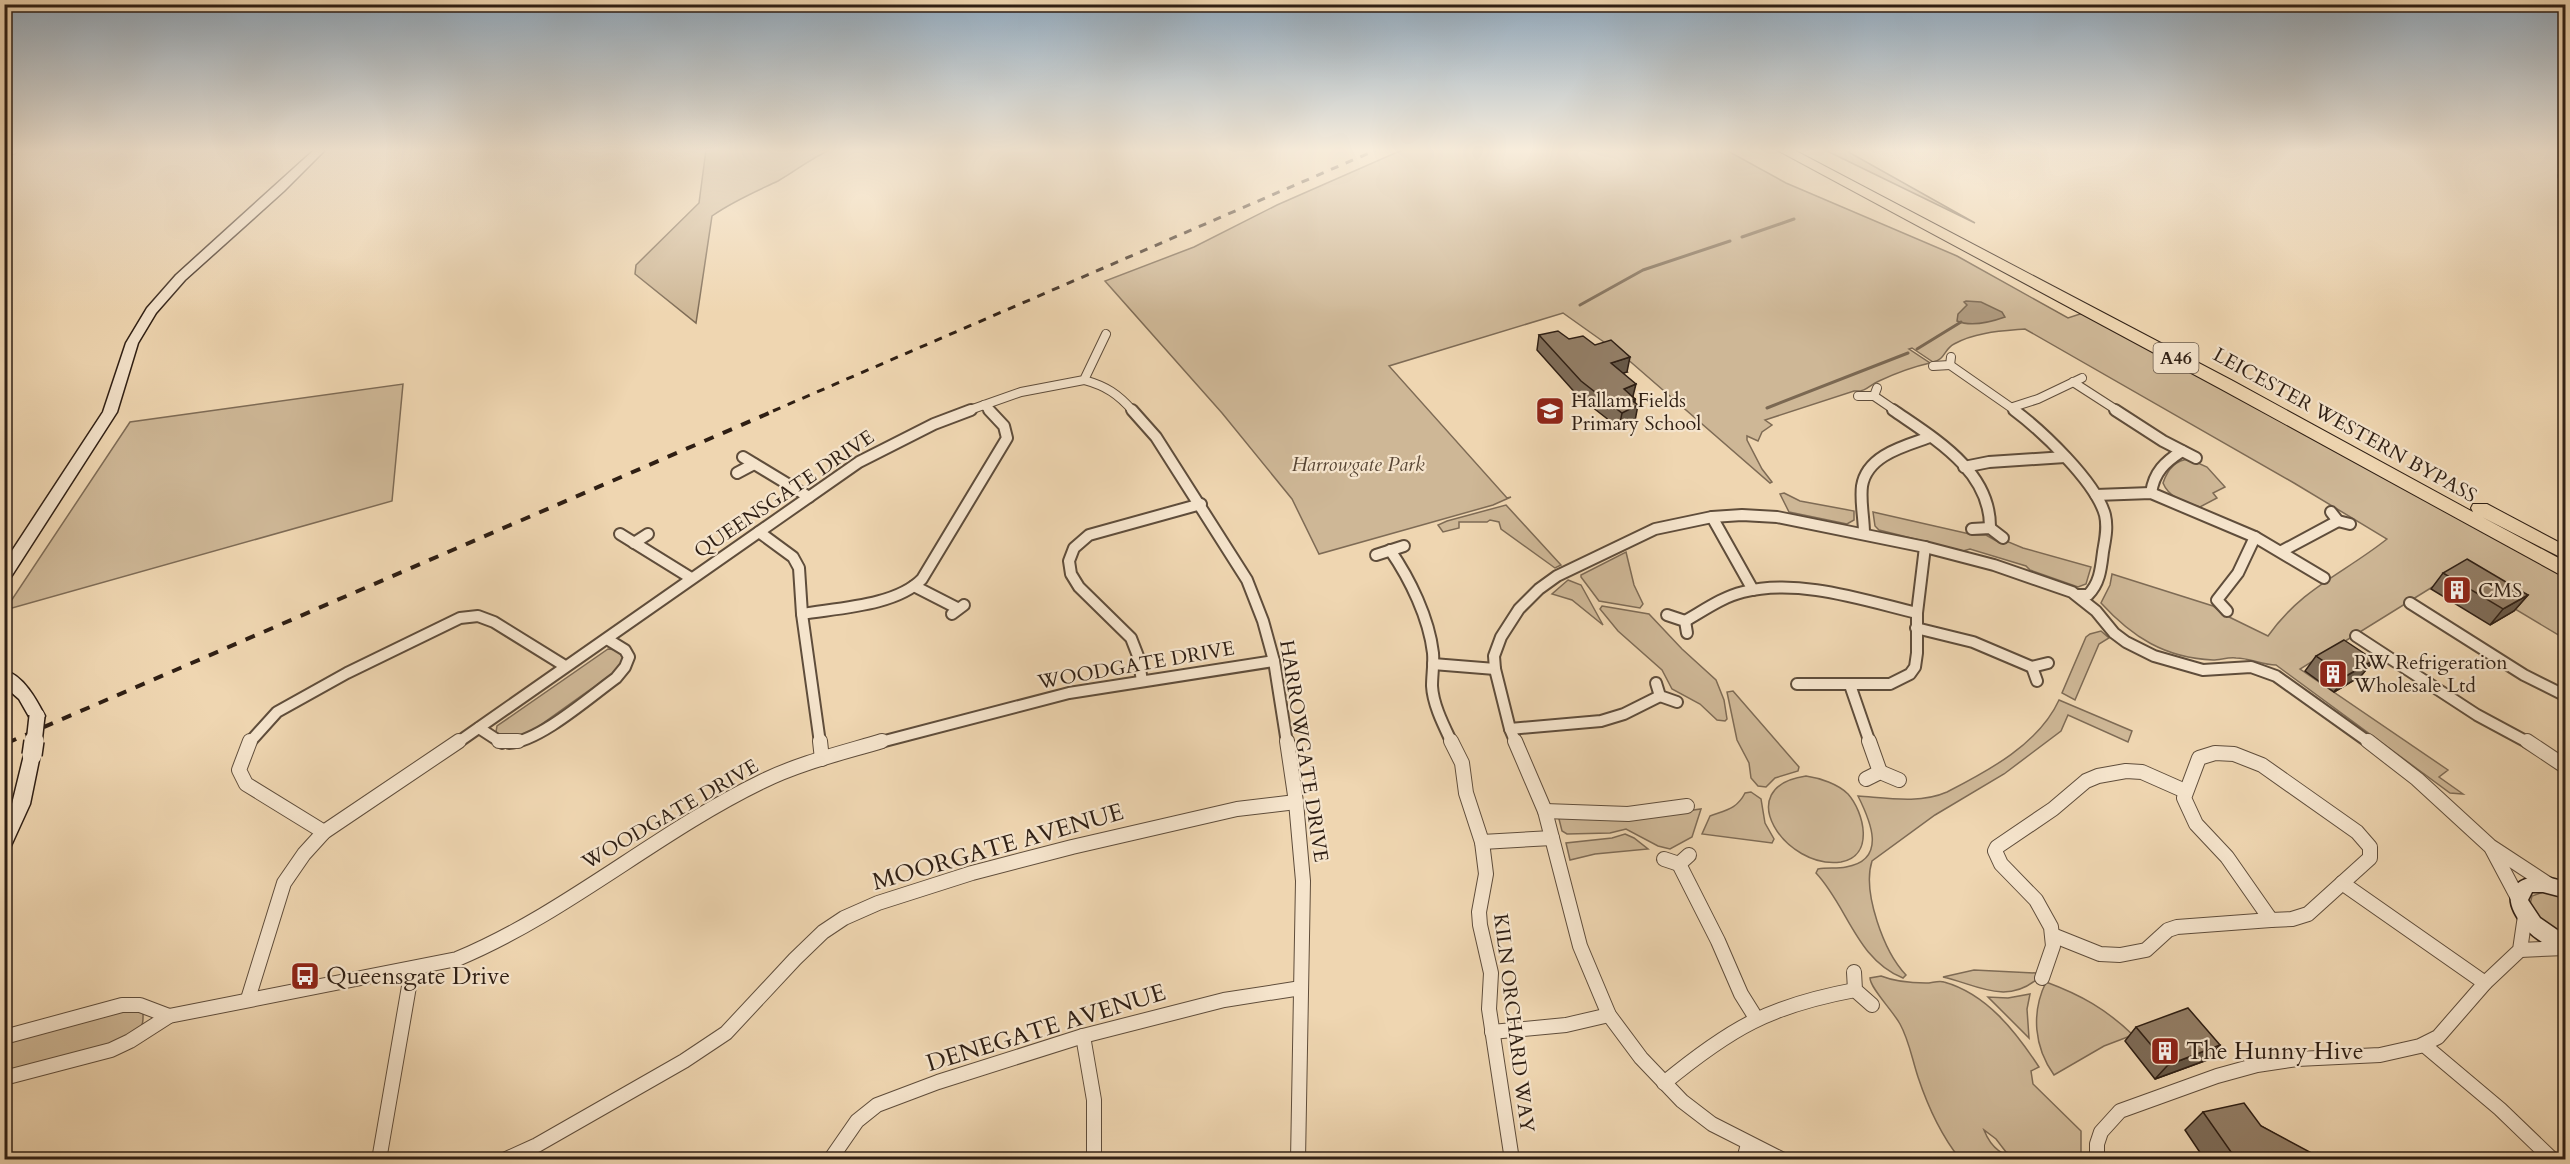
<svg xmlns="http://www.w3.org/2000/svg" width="2570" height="1164" viewBox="0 0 2570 1164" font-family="Cardo,serif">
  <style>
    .green { fill: #ceb796; stroke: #7e6b55; stroke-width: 1.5 }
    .water { fill: #ae987c; stroke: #7b6852; stroke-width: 1.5 }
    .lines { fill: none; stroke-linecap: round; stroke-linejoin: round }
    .stream { stroke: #7b6852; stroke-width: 3 }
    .street-far2-casing { stroke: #5f4d3b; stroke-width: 10 }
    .street-far1-casing { stroke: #5f4d3b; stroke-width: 14 }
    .street-casing { stroke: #5f4d3b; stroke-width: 16 }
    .secondary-casing { stroke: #2f1f14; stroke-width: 3 }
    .highway-casing { stroke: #2f1f14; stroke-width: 2 }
    .street-far2 { stroke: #f5e4cc; stroke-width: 8 }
    .street-far1 { stroke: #f5e4cc; stroke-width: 10 }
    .street { stroke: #f5e4cc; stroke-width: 14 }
    .secondary { fill: #f5e4cc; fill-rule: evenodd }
    .highway { fill: #efd6b1; fill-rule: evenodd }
    .rail-far2 { stroke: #2f1f14; stroke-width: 3; stroke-dasharray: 8 8; stroke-linecap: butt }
    .rail-far1 { stroke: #2f1f14; stroke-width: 4; stroke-dasharray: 10 10; stroke-linecap: butt }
    .rail { stroke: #2f1f14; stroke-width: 4.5; stroke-dasharray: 14 14; stroke-linecap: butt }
    .secondary-bridge-far1-casing { stroke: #2f1f14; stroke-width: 18; stroke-linecap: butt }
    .secondary-bridge-casing { stroke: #2f1f14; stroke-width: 22; stroke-linecap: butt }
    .secondary-bridge-far1 { stroke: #f5e4cc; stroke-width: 15 }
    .secondary-bridge { stroke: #f5e4cc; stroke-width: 19 }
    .wall { fill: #7e6c58; stroke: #2f1f14; stroke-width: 1.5 }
    .shaded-wall { fill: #675847; stroke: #2f1f14; stroke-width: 1.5 }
    .building { fill: #937e66; stroke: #2f1f14; stroke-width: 1.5 }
    .labels { text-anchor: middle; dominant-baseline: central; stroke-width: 4.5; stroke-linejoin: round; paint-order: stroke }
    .shield { fill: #f5e4cc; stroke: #6a5a4b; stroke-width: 1.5 }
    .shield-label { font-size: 18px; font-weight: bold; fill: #2f1f14 }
    .poi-label { font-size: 20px; fill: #2f1f14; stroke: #f5e4cc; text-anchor: start }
    .street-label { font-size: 20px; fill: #2f1f14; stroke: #f5e4cc }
    .park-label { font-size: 20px; font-style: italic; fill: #574534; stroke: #f5e4cc }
    .near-street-label { font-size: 24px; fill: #2f1f14; stroke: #f5e4cc }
    .near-poi-label { font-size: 24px; fill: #2f1f14; stroke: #f5e4cc; text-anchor: start }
  </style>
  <rect width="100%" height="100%" fill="#efd6b1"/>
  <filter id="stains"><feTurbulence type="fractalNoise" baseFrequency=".00333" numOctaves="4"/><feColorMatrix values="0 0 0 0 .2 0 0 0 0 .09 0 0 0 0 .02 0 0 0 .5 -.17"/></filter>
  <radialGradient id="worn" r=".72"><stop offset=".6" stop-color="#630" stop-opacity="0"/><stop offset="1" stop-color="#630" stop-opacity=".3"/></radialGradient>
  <!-- green -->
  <g class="green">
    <path d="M 706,150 L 830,150 C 811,158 796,171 778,181 C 755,192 733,201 712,216 L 696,323 L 635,274 L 636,265 L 699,203 Z"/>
    <path d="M 1402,150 L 1726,150 L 1786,183 L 1957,256 L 2068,318 L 2083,313 L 2565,577 L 2565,639 L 2455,573 L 2300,669 L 2448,770 L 2439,777 L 2463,794 L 2450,793 L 2276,665 C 2262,665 2250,658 2236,658 C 2228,657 2220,660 2213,660 C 2165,658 2132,637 2101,603 L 2110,585 L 2112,574 L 2213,606 L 2223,614 L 2268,636 C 2302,588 2343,574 2387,539 L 2294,483 L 2025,329 C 2002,331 1975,332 1954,344 C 1944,349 1945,360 1933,362 L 1912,348 L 1909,349 L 1930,363 C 1912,367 1896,373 1879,381 C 1869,385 1867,392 1854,391 L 1765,420 L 1772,425 L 1762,432 L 1758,441 L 1747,436 L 1747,440 L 1762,469 L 1772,482 L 1770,483 L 1625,357 L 1563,313 L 1389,366 L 1507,498 L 1511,497 L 1493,505 L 1319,554 L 1292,499 L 1222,413 L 1105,281 L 1194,247 L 1277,205 Z"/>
    <polygon points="1825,150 1845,150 1975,223"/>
    <polygon points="403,384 392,501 5,610 130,422"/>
    <path d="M 2189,459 L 2207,467 L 2225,487 L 2213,493 L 2217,498 L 2200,507 C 2185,502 2169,498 2163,483 C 2167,471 2175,460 2189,459 Z"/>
    <polygon points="1784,493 1800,501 1854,511 1854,520 1847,524 1789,512 1780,494"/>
    <polygon points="1506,505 1561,565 1555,568 1501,529 1499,522 1490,520 1487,522 1459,522 1459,528 1443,532 1438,525 1447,521"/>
    <polygon points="1873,512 1974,535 1986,535 2000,543 2004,540 2023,548 2091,567 2086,584 2078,587 2030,570 2026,566 1970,549 1963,551 1879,530 1875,526"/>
    <polygon points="1626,552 1634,585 1643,604 1640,608 1599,601 1581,577 1581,575"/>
    <polygon points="1568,580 1581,585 1603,625 1572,600 1552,594"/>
    <polygon points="1602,606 1649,614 1682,649 1716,680 1724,700 1727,719 1725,721 1717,720 1700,704 1672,689 1662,670 1618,631 1600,609"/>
    <polygon points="2101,631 2109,638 2099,644 2075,700 2062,693 2086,637 2090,634"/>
    <path d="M 608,649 L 618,650 L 622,654 C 625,665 618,670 609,676 L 532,731 L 521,737 L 502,738 L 496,732 L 497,726 Z"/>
    <polygon points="1733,691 1799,767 1798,771 1775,778 1766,787 1758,786 1751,778 1749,763 1737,740 1727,692"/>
    <path d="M 2059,700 L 2132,731 L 2128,742 L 2068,715 L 2061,731 L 2004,774 L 1935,815 L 1872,861 C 1862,892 1884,952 1906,975 L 1903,978 C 1856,959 1848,907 1816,873 L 1818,869 C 1827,867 1837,869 1846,867 C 1888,860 1870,820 1858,796 C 1887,798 1920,804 1947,792 C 1988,771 2039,744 2059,700 Z"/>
    <path d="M 1806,776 C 1820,778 1838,784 1848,794 C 1864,812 1875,856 1841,862 C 1786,870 1729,787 1806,776 Z"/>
    <path d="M 1751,792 L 1761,799 L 1765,823 L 1774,839 L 1772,843 L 1702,834 L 1710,816 C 1726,810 1737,809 1745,793 Z"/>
    <polygon points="1701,809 1692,837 1670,849 1658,846 1626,829 1610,833 1567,834 1562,831 1558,815 1642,817"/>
    <polygon points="1625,834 1634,838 1648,849 1595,854 1570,860 1566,843 1612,838"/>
    <polygon points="2546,891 2565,896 2565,938 2547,928 2530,904 2532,896"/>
    <path d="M 1974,970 L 2036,973 L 2036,980 C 2005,1005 1975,984 1943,977 Z"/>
    <path d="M 1881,976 C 1896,982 1910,983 1926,983 C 1932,983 1939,980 1944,982 C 1987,994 2016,1032 2039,1067 L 2031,1071 L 2033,1084 L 2081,1131 L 2081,1159 L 2048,1159 L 2012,1154 L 2006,1152 L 1996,1139 L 1984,1130 C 1991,1148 2003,1158 2023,1159 L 1960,1159 C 1940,1134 1928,1107 1918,1077 C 1912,1059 1909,1040 1900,1024 C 1893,1011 1870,988 1870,978 Z"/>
    <path d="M 2046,982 C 2081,995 2106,1009 2133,1035 L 2104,1046 L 2054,1075 C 2034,1047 2031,1013 2046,982 Z"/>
    <polygon points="2030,994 2027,1009 2029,1038 1988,997 2008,998"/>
    <path d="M 138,1008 L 143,1012 C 143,1019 144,1025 138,1030 C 111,1052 40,1064 5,1074 L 5,1040 L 123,1010 Z"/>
  </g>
  <!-- water -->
  <path class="water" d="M 1966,301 L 1981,302 L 2002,312 L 2005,317 C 1991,322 1971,327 1957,321 L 1958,314 L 1967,305 L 1964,302 Z"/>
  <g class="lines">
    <!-- stream -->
    <g class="stream">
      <polyline points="1742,237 1794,219"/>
      <polyline points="1580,305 1643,270 1730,241"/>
      <polyline points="1917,349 1961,322"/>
      <polyline points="1767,408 1908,353"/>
    </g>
    <!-- street-far2 casing -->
    <g class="street-far2-casing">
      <g id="street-far2">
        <polyline points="4,151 13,150"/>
        <polyline points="2562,176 2566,177"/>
        <polyline points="1950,365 2016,411"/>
        <polyline points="1933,366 1950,365 1951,357"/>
        <path d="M 1084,380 C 1106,386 1118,394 1133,411"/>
        <polyline points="2073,382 2118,411"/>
        <polyline points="1858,396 1874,396 1877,388"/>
        <polyline points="1874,396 1896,411"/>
        <polyline points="984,405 990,411"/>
        <polyline points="2013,407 2038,399 2082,378"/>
        <polyline points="967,411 1021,392 1084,380 1106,334"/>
      </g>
    </g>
    <!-- street-far1 casing -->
    <g class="street-far1-casing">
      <g id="street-far1">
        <polyline points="1132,410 1156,437 1247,580 1263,621 1274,661 1287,743"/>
        <path d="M 1893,410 C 1935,439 1991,471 1990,528"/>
        <path d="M 2014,410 C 2042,431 2096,482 2105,515 C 2108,528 2105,540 2103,552 C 2101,568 2100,583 2088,595 L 2077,595"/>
        <polyline points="2115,410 2163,441 2196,458"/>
        <polyline points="743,457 809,497"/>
        <polyline points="1964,467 1989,462 2065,457"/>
        <polyline points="737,473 754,464"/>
        <path d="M 2151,493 C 2154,472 2165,462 2182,451"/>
        <polyline points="2096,495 2151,493 2255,537 2324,578"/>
        <polyline points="2331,512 2338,521 2350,524"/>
        <polyline points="1712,517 1753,590"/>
        <polyline points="1972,529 1990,528 2003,538"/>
        <polyline points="759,532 793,557 799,568 802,614 820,743"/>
        <path d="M 1864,533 C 1864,518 1860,501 1862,486 C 1867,455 1905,446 1930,437"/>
        <polyline points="620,534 691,578"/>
        <polyline points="634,543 648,534"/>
        <path d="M 1390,550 C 1410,579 1429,618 1433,653 C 1434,664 1432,675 1432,686 C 1433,705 1444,726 1452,743"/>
        <polyline points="2282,551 2338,521"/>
        <polyline points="1376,555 1404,546"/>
        <polyline points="914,586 957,608"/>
        <polyline points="2410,603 2524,675 2566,696"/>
        <polyline points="2227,611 2217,600 2238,573 2255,537"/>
        <path d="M 802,614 C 837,608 896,606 922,579 L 1007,438 L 1004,426 L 989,410"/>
        <polyline points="952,614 964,605"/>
        <polyline points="1667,615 1685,621 1687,633"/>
        <path d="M 1685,621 C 1703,611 1722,597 1743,592 C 1799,578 1863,600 1917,613"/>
        <polyline points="1916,628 1973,642 2032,667"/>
        <polyline points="2356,636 2477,715 2529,743"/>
        <polyline points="1433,664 1495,669"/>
        <polyline points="1142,681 1138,656 1131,638 1079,587 1071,574 1069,561 1074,548 1089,535 1201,504"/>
        <polyline points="2037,681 2032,667 2048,663"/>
        <polyline points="1656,683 1660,696 1677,702"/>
        <polyline points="1797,684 1890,684 1910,674 1915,667 1917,653 1917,613 1925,547"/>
        <polyline points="1850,685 1870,743"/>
        <polyline points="479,728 502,743"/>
        <polyline points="1510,729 1601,721 1624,714 1660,696"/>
        <polyline points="249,743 277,712 347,673 460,618 478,616 494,622 565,666"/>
        <polyline points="457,743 859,462 934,424 971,410"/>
        <path d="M 509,743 C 539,742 591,696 616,678 L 625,667 L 629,657 L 625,650 L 607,639"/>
        <polyline points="877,743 1069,693 1274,661"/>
        <polyline points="1516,743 1510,729 1495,669 1494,656 1501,637 1519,609 1539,589 1557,576 1655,529 1712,517 1742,515 1777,517 1925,547 1994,565 2072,592 2096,611 2114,633 2126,642 2154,656 2203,670 2251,667 2276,676 2370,743"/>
      </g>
    </g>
    <!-- street casing -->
    <g class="street-casing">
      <g id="street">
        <polyline points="250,741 239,770 246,784 324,832"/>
        <polyline points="499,741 518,741"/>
        <polyline points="820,741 822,759"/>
        <polyline points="1287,741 1296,802 1303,881 1298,1160"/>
        <polyline points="1451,741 1462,763 1466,793 1482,842 1486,874 1479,912 1480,925 1491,973 1489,1009 1512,1160"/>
        <polyline points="1515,741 1545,811 1580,946 1609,1015 1641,1058 1682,1101 1712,1124 1783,1160"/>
        <polyline points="1869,741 1880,772"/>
        <polyline points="2368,741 2417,779 2490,846 2548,884"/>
        <polyline points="2527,741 2566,767"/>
        <polygon points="2215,753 2234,754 2262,765 2357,832 2370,847 2370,858 2308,914 2292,919 2271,920 2227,857 2196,824 2184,798 2199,758"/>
        <polyline points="1866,779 1880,772 1899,780"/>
        <polyline points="1545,811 1628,814 1687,806"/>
        <polyline points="1482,842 1552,838"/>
        <polyline points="2492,849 2518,898"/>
        <polyline points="1664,859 1679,864 1689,855"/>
        <polyline points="1679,864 1718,941 1741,994 1756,1018"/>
        <polyline points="2342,883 2485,983"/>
        <polyline points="2055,936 2100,954 2120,955 2146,950 2168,930 2177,927 2271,920"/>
        <polyline points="2520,950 2565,948"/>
        <polyline points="1854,972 1855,990 1872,1005"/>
        <polyline points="2042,978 2053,946 2051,927 2036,900 2001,864 1995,851 1997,847 2053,809 2086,781 2098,776 2126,771 2142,772 2185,791"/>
        <polyline points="248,999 284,883 304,854 324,832 459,741"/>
        <polyline points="1492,1032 1566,1025 1609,1015"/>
        <polyline points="1083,1036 1094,1100 1094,1160"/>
        <polyline points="4,1037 122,1005 140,1005 169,1016"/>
        <polyline points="2424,1045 2500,1109 2553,1160"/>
        <path d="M 4,1078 L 111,1050 L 130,1041 L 169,1016 L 457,959 C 565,914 656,833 761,782 C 799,763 842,753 882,741"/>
        <path d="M 1664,1083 C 1731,1028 1769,1006 1855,990"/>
        <polyline points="379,1160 412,969"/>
        <polyline points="504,1160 537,1145 684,1061 726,1033 795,959 823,932 844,918 878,903 972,873 1072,847 1237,809 1296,802"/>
        <polyline points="830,1160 857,1121 877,1105 938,1082 1083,1036 1224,1000 1301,988"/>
        <polyline points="1744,1160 1748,1144"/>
        <polyline points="2097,1160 2097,1144 2101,1132 2120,1111 2217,1076 2257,1065 2297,1059 2380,1055 2420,1046 2438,1037 2485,983 2520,950 2525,916"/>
      </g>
    </g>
    <!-- secondary casing -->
    <g class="secondary-casing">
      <g id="secondary">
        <polygon points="314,150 325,150 284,191 185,280 156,313 138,343 117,412 9,580 4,581 4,563 103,412 126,343 147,308 176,275"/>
        <path d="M 4,670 C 24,676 36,699 45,716 L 43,720 L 37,722 L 31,720 L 19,699 L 4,686 Z"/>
        <polygon points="32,748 38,750 40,755 30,804 10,848 4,850 4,822 12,804 24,755 26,750"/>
        <path d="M 2543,876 L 2566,882 L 2566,898 L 2543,892 L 2532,892 L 2528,900 L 2540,918 L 2566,936 L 2566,953 C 2551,948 2536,940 2526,929 C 2502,902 2505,878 2543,876 Z"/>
      </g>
    </g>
    <!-- highway casing -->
    <g class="highway-casing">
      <polygon id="highway" points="1777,150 1794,150 2233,381 2473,512 2471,508 2473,504 2487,504 2566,546 2566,560 2482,517 2566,562 2566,578 2221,389"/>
    </g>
    <!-- street-far2 -->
    <use href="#street-far2" class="street-far2"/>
    <!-- street-far1 -->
    <use href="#street-far1" class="street-far1"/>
    <!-- street -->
    <use href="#street" class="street"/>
    <!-- secondary -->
    <use href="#secondary" class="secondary"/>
    <!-- highway -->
    <use href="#highway" class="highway"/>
    <!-- rail-far2 -->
    <polyline class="rail-far2" points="773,411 1376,150"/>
    <!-- rail-far1 -->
    <polyline class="rail-far1" points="7,743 776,410"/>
    <!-- rail -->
    <polyline class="rail" points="4,744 10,741"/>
    <!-- secondary-bridge-far1 casing -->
    <g class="secondary-bridge-far1-casing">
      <polyline id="secondary-bridge-far1" points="34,743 37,716"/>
    </g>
    <!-- secondary-bridge casing -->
    <g class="secondary-bridge-casing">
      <polyline id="secondary-bridge" points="32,755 34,741"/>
    </g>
    <!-- secondary-bridge-far1 -->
    <use href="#secondary-bridge-far1" class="secondary-bridge-far1"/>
    <!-- secondary-bridge -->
    <use href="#secondary-bridge" class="secondary-bridge"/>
  </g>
  <!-- wall -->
  <g class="wall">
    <polygon points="1539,335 1569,339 1627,372 1623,373 1633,397 1635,399 1635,421 1619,428 1578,396 1537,350"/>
    <polygon points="2443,573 2528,595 2514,611 2490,625 2431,589"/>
    <polygon points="2316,656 2374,660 2361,676 2334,692 2305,671"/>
    <polygon points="2136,1027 2220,1045 2207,1060 2155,1079 2125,1041"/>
    <polygon points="2203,1112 2261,1126 2315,1156 2318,1153 2328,1160 2205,1160 2185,1130"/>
  </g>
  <!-- shaded-wall -->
  <g class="shaded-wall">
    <polygon points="1630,357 1627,372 1608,378 1611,363"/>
    <polygon points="1636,384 1632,400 1624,389"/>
    <polygon points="1635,399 1633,408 1638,405 1635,421 1619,428 1622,413 1631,400"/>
    <polygon points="2528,595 2514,611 2490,625 2503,609"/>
    <polygon points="2374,660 2361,676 2334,692 2346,676"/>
    <polygon points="2220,1045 2207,1060 2155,1079 2168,1065"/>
  </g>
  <!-- building -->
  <g class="building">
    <polygon points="1558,331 1569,339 1583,336 1595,345 1611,340 1630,357 1611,363 1636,384 1624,389 1635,399 1631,400 1638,405 1622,413 1581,381 1539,335"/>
    <polygon points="2467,559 2528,595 2503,609 2443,573"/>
    <polygon points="2344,640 2374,660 2346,676 2316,656"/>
    <polygon points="2188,1008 2220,1045 2168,1065 2136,1027"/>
    <polygon points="2244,1103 2261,1126 2317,1156 2318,1153 2328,1160 2245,1160 2231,1152 2203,1112"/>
  </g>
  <!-- sky -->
  <linearGradient id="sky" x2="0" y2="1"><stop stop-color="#91a9bd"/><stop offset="0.48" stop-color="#f8eddc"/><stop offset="1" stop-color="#f8eddc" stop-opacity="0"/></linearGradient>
  <rect width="2570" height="313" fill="url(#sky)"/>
  <!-- icons -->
  <defs>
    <g id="school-square" transform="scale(1.5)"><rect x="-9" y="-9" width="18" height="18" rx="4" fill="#8f2418" stroke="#f5e4cc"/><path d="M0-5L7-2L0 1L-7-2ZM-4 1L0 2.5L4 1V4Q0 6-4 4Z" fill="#fff"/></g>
    <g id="building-square" transform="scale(1.5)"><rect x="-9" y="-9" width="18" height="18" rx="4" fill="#8f2418" stroke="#f5e4cc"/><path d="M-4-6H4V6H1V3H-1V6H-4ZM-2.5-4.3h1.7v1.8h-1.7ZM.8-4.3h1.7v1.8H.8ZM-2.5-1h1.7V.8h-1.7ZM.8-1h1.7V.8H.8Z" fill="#fff"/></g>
    <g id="bus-square" transform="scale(1.5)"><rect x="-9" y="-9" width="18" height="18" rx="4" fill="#8f2418" stroke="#f5e4cc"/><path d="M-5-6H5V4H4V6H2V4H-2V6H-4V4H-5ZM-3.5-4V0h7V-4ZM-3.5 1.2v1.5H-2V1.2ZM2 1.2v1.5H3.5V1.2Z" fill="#fff"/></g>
  </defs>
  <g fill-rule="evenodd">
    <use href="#school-square" x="1550" y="411"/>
    <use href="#building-square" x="2457" y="590"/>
    <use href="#building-square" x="2333" y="674"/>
    <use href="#bus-square" x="305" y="976"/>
    <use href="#building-square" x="2165" y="1051"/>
  </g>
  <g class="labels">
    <!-- shield labels -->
    <rect class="shield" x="2153.5" y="343" width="45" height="30" rx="4.5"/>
    <g class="shield-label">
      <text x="2176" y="358">A46</text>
    </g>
    <!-- poi labels -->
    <g class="poi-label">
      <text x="1571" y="400">Hallam Fields<tspan x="1571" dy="23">Primary School</tspan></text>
      <text x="2478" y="590">CMS</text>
      <text x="2354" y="662">RW Refrigeration<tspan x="2354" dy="23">Wholesale Ltd</tspan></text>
    </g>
    <!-- street labels -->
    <g class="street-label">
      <text transform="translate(2345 425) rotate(29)">LEICESTER WESTERN BYPASS</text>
      <text transform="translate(784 494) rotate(-34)">QUEENSGATE DRIVE</text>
      <text transform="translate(1136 665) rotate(-10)">WOODGATE DRIVE</text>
      <text transform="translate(1304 751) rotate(81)">HARROWGATE DRIVE</text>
      <text transform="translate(670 814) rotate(-30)">WOODGATE DRIVE</text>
      <text transform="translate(1514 1023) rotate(83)">KILN ORCHARD WAY</text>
    </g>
    <!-- park labels -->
    <g class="park-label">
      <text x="1358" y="464">Harrowgate Park</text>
    </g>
    <!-- near-street labels -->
    <g class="near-street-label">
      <text transform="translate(998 847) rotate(-16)">MOORGATE AVENUE</text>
      <text transform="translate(1046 1028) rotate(-17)">DENEGATE AVENUE</text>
    </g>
    <!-- near-poi labels -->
    <g class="near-poi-label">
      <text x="326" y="976">Queensgate Drive</text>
      <text x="2186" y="1051">The Hunny Hive</text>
    </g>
  </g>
  <!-- margin -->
  <rect width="2570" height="1164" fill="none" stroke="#efd6b1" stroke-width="24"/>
  <rect x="6" y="6" width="2558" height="1152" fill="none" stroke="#2f1f14" stroke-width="3"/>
  <rect x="12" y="12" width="2546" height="1140" fill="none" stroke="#2f1f14" stroke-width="1.5"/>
  <rect width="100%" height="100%" filter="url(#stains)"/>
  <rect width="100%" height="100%" fill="url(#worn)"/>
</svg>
